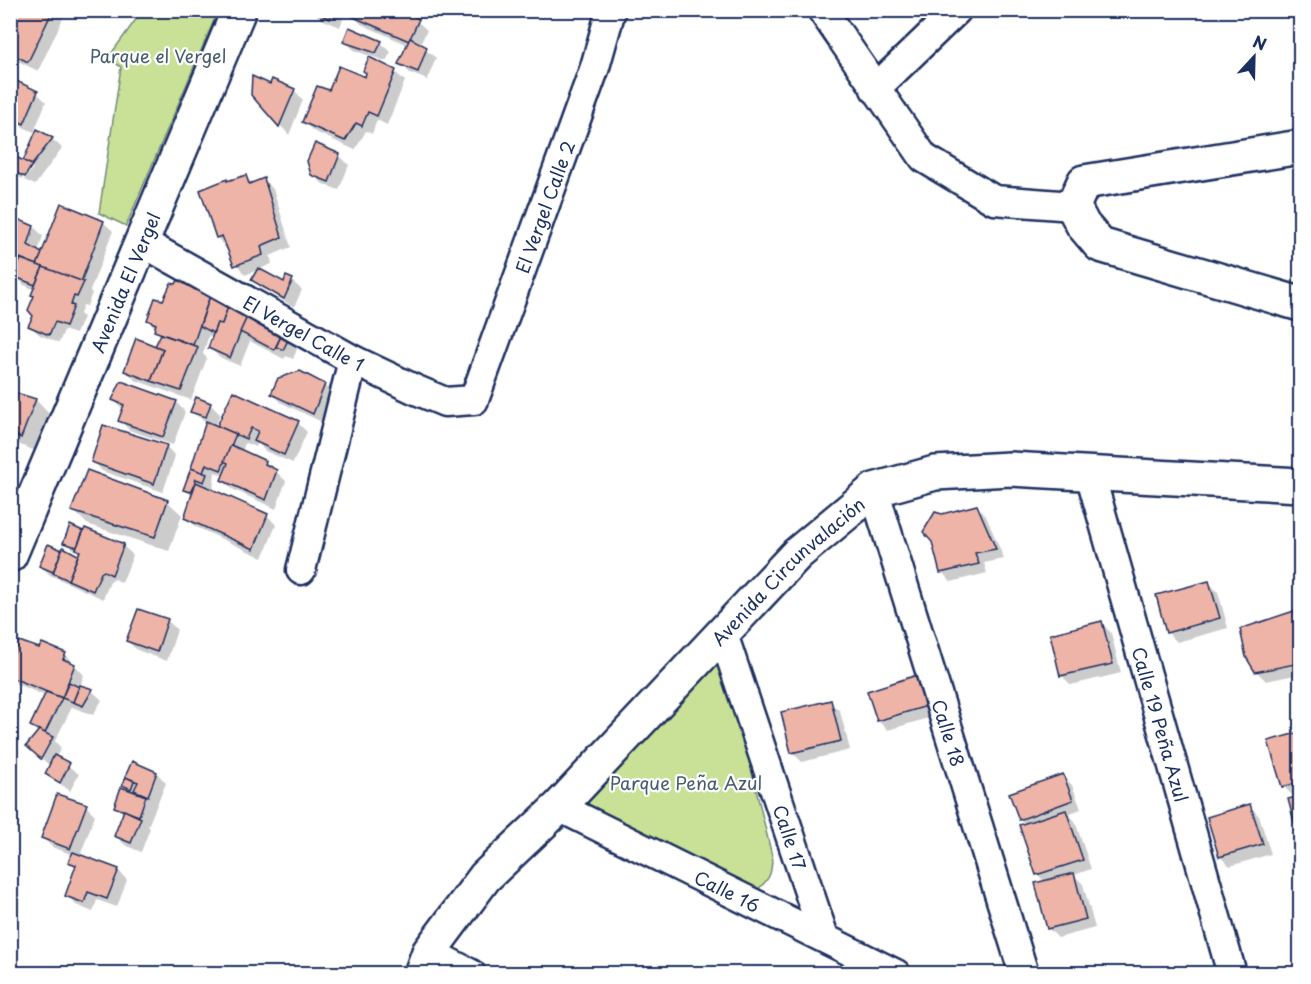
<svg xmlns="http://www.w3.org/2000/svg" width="1311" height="984" viewBox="0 0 1311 984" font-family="'Playpen Sans',sans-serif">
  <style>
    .green { fill: #c8e197; stroke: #72887a; stroke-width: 1.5 }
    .shadow { fill: #0003 }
    .building { fill: #eeb4a7; stroke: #1b2f5e; stroke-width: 1.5 }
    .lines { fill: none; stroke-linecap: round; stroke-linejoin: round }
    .street-casing { stroke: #1b2f5e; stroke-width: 33 }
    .secondary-casing { stroke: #1b2f5e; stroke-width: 38 }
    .street { stroke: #fff; stroke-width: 28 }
    .secondary { stroke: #fff; stroke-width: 33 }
    .labels { text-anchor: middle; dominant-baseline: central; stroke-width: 4.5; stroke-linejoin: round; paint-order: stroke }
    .park-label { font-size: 18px; fill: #465c6c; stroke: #fff }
    .street-label { font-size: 18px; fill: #1b2f5e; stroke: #fff }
  </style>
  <rect width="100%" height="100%" fill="#fff"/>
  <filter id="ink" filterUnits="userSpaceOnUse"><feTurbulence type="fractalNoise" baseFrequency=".0167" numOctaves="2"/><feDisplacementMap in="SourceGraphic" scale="12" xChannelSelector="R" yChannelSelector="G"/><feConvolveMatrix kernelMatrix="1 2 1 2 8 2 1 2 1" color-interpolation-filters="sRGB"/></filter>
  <g filter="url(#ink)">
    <!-- green -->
    <g class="green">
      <polygon points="142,11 218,11 126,226 99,213 121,67 108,58"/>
      <path d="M 710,662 L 720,663 L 728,673 L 772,856 C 772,873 770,879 757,890 L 588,806 L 587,798 Z"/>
    </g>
    <!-- shadow -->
    <g class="shadow">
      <polygon points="10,10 67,10 38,71 10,57"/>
      <polygon points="312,10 342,10 345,14 340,27 321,19"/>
      <polygon points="353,10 413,10 412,17 427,30 420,45 436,58 427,80 410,73 400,63 408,45 361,24 351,14"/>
      <polygon points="426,10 456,10 451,22"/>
      <polygon points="345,41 381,43 391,52 386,61 355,51"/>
      <polygon points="395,72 405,81 387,125 377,120 372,134 366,131 355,150 313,131 304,122 329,92 366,78"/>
      <polygon points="10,80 37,93 46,102 34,132 10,121"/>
      <polygon points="271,85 294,90 303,100 289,135 252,94"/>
      <polygon points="10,130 17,136 10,149"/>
      <polygon points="38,132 52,139 62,148 35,185 24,180 33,168 30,168 22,179 10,170 10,163 13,157 24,163"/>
      <polygon points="315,145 340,156 349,165 339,190 323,184 313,174"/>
      <polygon points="246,177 253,184 264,180 273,189 291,247 270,256 272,264 245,275 217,237 228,183"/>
      <polygon points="103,222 113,231 90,291 92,293 87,306 83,305 80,314 83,317 76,334 64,330 59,343 40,335 30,326 34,316 35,290 24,285 15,275 20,263 10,254 10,223 34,227 43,236 38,252 43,255"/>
      <polygon points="253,280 285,285 292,281 302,290 294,307 263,289"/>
      <polygon points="179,282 288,340 297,349 293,359 286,356 284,359 250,341 240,366 219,357 209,347 213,337 209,335 203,354 207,358 191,400 135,380 126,371 156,347 161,336 149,320"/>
      <polygon points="324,385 334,395 322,422 282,403 273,394"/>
      <polygon points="10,393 36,400 50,415 36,451 10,441"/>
      <polygon points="114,400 176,402 185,412 173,445 129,430 120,420 124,410"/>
      <polygon points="210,404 220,414 215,427 298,423 307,432 293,463 265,451 258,443 256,447 245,443 242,452 266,462 286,481 276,509 232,489 223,480 225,476 215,472 213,491 267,515 276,525 263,558 196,527 186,517 193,497 185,489 207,423 192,412"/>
      <polygon points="166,446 175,456 163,492 102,471 93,461"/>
      <polygon points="10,455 15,459 10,470"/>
      <polygon points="10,471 13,479 10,487"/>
      <polygon points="167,501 182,515 169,551 87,524 73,510"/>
      <polygon points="976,507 986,516 1004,559 984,563 987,573 951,582 942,572 942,516"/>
      <polygon points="71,527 123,546 133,555 122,583 115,579 110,582 103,599 50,575 41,566 49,546 79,557 80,554 65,542"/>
      <polygon points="1209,583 1218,592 1228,628 1177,642 1167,632"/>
      <polygon points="1294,613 1300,619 1300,674 1266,681 1256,671"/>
      <polygon points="167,620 177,630 167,661 137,650 127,641"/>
      <polygon points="1102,623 1111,633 1121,673 1071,685 1062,676 1052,635"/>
      <polygon points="39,650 65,654 84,675 80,687 92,691 102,700 93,715 72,707 55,741 61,748 56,757 79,774 70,791 47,774 50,766 38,755 38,733 32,726 46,696 17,684 10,677 10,668"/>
      <polygon points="917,677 935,716 888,730 878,721 869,692"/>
      <polygon points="830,702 840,711 850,750 802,762 792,752"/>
      <polygon points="1300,733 1300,794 1293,796 1283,786 1270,742"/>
      <polygon points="133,763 157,773 166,783 148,826 150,828 141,852 125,845 115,835 124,815 116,806 122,788 128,789 124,785"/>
      <polygon points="1062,775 1072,785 1081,809 1068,814 1075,821 1091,869 1074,875 1083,884 1095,928 1058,938 1048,928 1045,882 1038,875 1021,826 1026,825 1020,819"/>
      <polygon points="1300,797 1300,841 1290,800"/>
      <polygon points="86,806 95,815 80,856 118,870 127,880 117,907 97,900 93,912 76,905 67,895 77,868 70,862 73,855 52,847 43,838"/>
      <polygon points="1250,806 1259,816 1271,854 1230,866 1220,857 1209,818"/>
    </g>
    <!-- building -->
    <g class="building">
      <polygon points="10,10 53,10 28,62 10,53"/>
      <polygon points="311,10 333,10 330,19"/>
      <polygon points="351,10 403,10 419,19 409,41 349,15"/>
      <polygon points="349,27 382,41 376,53 343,42"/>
      <polygon points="410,38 427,47 418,72 398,64"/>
      <polygon points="369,57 396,70 377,116 368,112 362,126 356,123 345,141 302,122 317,86 329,90 339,66 365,77 366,73 363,71"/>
      <polygon points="252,76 270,84 272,79 295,89 279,127 251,95"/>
      <polygon points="10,78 38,91 24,124 10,117"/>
      <polygon points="37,129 53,138 32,165 23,161"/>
      <polygon points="315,143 340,154 329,182 311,175 307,161"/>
      <polygon points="12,155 32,165 25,177 10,170"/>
      <polygon points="246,175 249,184 264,178 282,237 261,246 263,255 234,266 222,236 216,238 200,190 227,179 227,181"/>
      <polygon points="61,203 104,221 81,282 37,265"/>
      <polygon points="15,218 34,226 28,245 42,253 37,265 10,254 10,235"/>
      <polygon points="21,259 43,267 35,285 13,276"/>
      <polygon points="43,267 84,282 77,297 74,296 71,305 74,306 66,326 55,322 49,335 28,326 33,316 28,310 34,296 31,295"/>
      <polygon points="258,268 284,282 286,276 293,279 284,299 251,280"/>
      <polygon points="178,280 210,296 193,345 154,331 156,324 147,320 155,298 163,300 171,283 176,284"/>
      <polygon points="210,296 228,307 222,324 217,323 213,333 200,326"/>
      <polygon points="228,307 247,317 230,358 208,348 217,323 222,324"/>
      <polygon points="247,317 282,334 274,350 240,332"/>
      <polygon points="161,334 198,347 181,391 151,381 163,349 155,346"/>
      <polygon points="282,334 289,338 283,350 276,347"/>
      <polygon points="136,338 163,349 151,381 124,371"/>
      <polygon points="300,371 325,384 313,414 271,394 278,378"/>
      <polygon points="121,381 177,401 163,437 118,421 124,405 112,400"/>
      <polygon points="10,391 36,399 21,438 10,433"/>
      <polygon points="233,391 299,421 284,455 254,441 258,431 251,428 246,439 217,426"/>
      <polygon points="196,397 211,403 206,417 190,412"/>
      <polygon points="206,421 236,434 221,470 206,464 203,473 191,468"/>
      <polygon points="103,425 167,445 154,484 91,462"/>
      <polygon points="231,445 266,461 265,464 277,470 266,500 221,480 228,463 224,461"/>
      <polygon points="191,468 207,474 204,482 196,479 191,492 183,490"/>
      <polygon points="87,470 168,500 155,537 71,511"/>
      <polygon points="196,482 268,514 254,549 184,518"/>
      <polygon points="977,505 996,549 975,553 979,564 940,573 932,542 923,532 935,512 942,514"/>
      <polygon points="70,525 83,531 77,547 63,543"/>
      <polygon points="85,528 124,544 112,575 104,571 101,573 93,591 68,580 80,551 76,549"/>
      <polygon points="48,544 62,550 53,572 39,566"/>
      <polygon points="63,547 78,555 68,580 53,573"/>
      <polygon points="1209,581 1220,618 1166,633 1156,595"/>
      <polygon points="138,609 168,619 157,652 126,641"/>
      <polygon points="1294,611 1300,633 1300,663 1255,672 1246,657 1240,629"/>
      <polygon points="1102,621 1113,664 1060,676 1050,634"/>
      <polygon points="19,641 39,648 42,643 66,653 63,659 75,664 62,698 10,677 10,663"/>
      <polygon points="917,675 927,706 877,721 867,691"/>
      <polygon points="69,682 79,687 73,702 62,698"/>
      <polygon points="80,685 93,689 83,706 73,702"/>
      <polygon points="46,692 62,698 45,733 30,726"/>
      <polygon points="831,700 841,741 791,753 781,712"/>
      <polygon points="39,730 53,737 41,759 26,746"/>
      <polygon points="1300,732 1300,782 1282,787 1268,741"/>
      <polygon points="54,755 70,763 60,783 45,774"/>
      <polygon points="132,761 157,772 148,796 134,790 138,782 125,777"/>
      <polygon points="1063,774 1073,800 1019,820 1009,793"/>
      <polygon points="126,777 134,781 131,789 122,785"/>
      <polygon points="121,787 146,796 139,816 114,807"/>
      <polygon points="57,794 87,804 70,849 41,838"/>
      <polygon points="1300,796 1300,841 1299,841 1288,799"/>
      <polygon points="1250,804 1263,844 1219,857 1207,817"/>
      <polygon points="124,810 141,818 131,843 114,836"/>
      <polygon points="1066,810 1083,860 1036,875 1019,825"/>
      <polygon points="73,852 119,869 107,899 88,892 84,903 65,896 76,865 68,862"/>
      <polygon points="1074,873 1086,919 1047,929 1035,883"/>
    </g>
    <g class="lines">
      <!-- street casing -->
      <g class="street-casing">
        <g id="street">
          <polyline points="822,10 924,158 994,200 1073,206"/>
          <polyline points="875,89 957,10"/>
          <path id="s1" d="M 140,241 L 353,360 L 414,389 L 445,402 L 474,400 L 595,67 L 611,10"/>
          <path id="s2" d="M 1090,474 L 1232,974"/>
          <path id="s3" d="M 874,490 L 1024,974"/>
          <polyline points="301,570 353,360"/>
          <path id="s4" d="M 723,634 L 824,937"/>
          <path id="s5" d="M 559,807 L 896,974"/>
          <polyline points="429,952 471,974"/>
        </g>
      </g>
      <!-- secondary casing -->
      <g class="secondary-casing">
        <g id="secondary">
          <polyline points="1300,147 1084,182 1073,206 1083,225 1100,245 1300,304"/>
          <path id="s6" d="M 10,555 L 239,10"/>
          <path id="s7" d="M 421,974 L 429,952 L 485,877 L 559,807 L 797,554 L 874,490 L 935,473 L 1010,469 L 1300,485"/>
        </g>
      </g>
      <!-- street -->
      <use href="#street" class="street"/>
      <!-- secondary -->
      <use href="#secondary" class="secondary"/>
    </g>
  </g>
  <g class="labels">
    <!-- park labels -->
    <g class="park-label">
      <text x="158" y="55">Parque el Vergel</text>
      <text x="686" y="782">Parque Peña Azul</text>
    </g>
    <!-- street labels -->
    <g class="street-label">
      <text stroke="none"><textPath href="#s1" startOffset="580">El Vergel Calle 2</textPath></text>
      <text stroke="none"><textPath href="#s6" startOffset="296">Avenida El Vergel</textPath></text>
      <text stroke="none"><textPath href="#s1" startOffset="188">El Vergel Calle 1</textPath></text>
      <text stroke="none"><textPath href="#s7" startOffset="548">Avenida Circunvalación</textPath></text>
      <text stroke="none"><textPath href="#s2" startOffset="260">Calle 19 Peña Azul</textPath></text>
      <text stroke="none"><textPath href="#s3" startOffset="254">Calle 18</textPath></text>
      <text stroke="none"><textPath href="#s4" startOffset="214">Calle 17</textPath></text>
      <text stroke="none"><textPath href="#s5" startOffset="188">Calle 16</textPath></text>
    </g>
  </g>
  <!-- margin -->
  <rect width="1311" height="984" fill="none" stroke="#fff" stroke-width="36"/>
  <rect x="18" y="18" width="1275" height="948" fill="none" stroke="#1b2f5e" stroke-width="2" filter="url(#ink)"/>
  <!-- north arrow -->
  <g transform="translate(1254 57) rotate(22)" stroke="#ffffff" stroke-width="4.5" paint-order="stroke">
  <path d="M0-4.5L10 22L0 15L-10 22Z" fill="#1b2f5e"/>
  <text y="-9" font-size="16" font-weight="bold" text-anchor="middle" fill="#1b2f5e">N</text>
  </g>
</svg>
